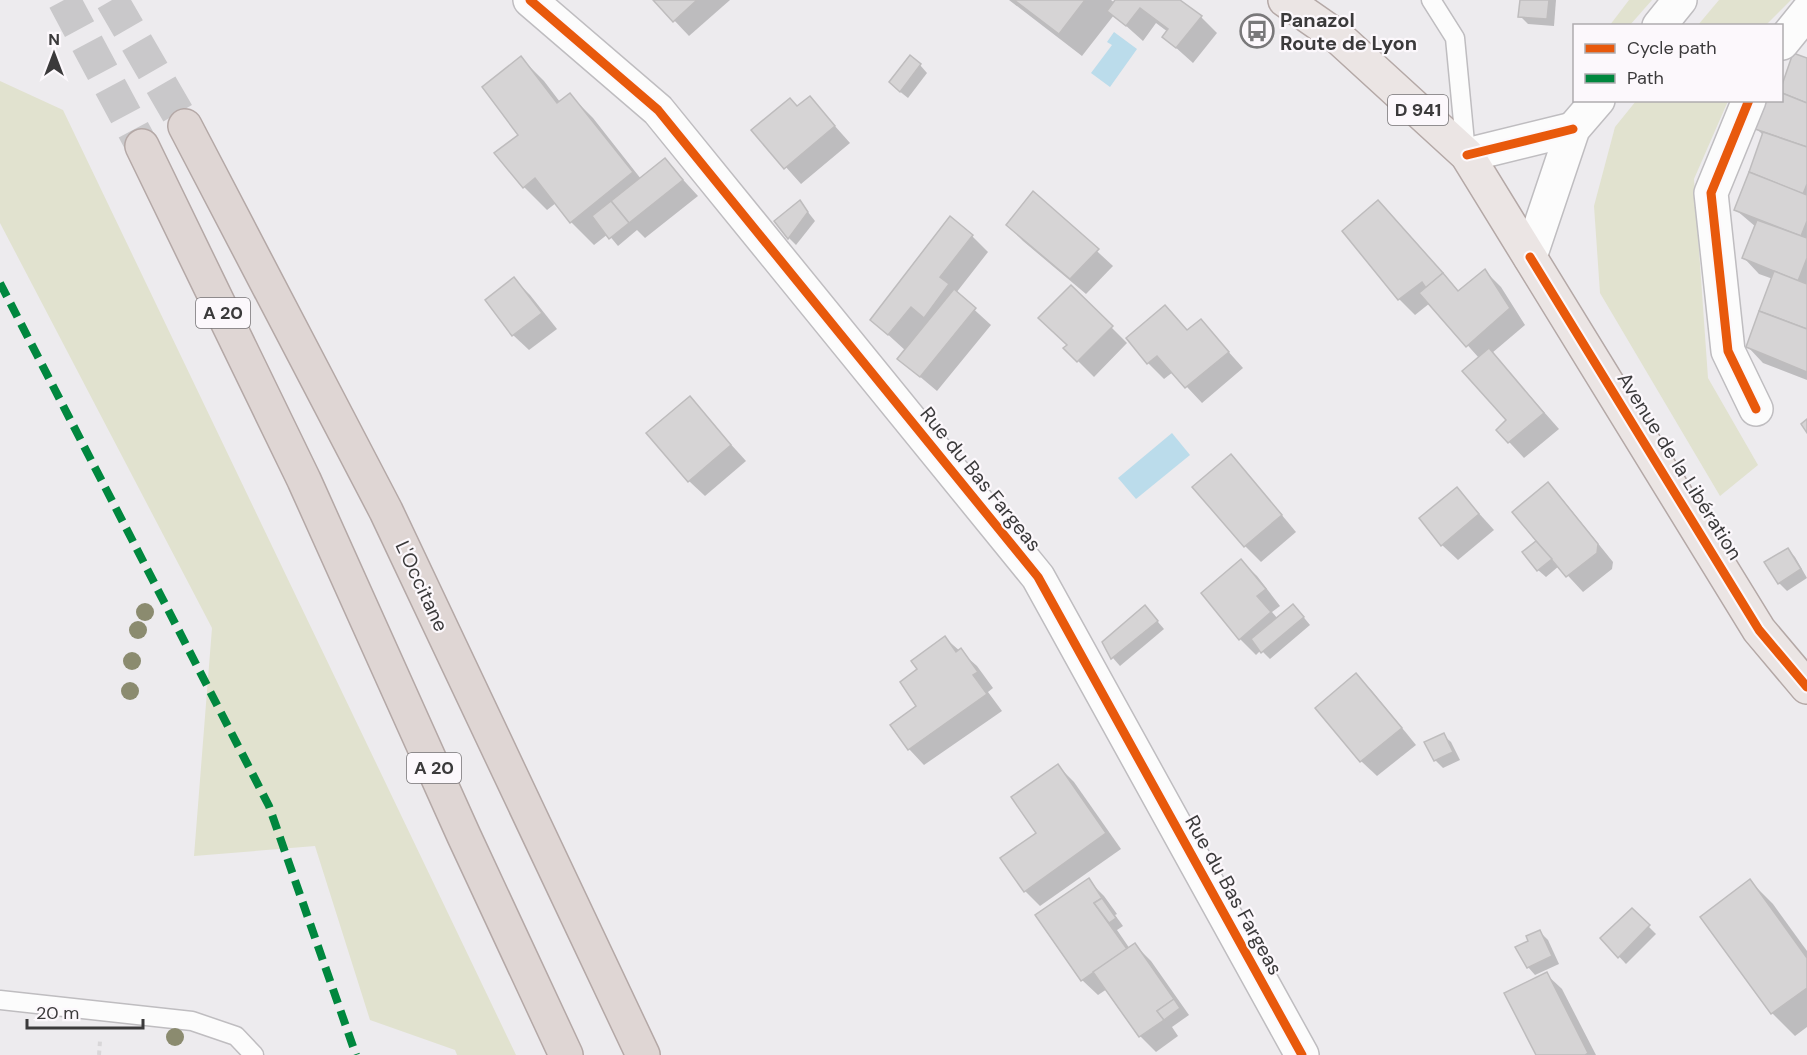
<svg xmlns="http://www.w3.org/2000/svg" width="1807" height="1055" viewBox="0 0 1807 1055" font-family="'DM Sans',sans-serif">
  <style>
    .green { fill: #e1e2cf }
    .water { fill: #bbdceb }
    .shadow { fill: #0003 }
    .building { fill: #d6d4d5; stroke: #bebcbd; stroke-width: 1.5 }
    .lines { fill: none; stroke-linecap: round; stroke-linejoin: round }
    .motorway-tunnel { stroke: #c9c8ca; stroke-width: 33; stroke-dasharray: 33 16; stroke-linecap: butt }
    .service-casing { stroke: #bfbdc0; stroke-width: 21 }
    .minor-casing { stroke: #bfbdc0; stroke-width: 36 }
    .primary-casing { stroke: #b4a8a6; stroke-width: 36 }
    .motorway-casing { stroke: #b4a8a6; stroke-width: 36 }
    .path { stroke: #d9d7d9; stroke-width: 4; stroke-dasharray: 4.5 4.5; stroke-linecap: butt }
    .service { stroke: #fcfcfc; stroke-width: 18 }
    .minor { stroke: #fcfcfc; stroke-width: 33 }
    .primary { stroke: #ebe5e4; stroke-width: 33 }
    .motorway { stroke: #dfd6d4; stroke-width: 33 }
    .quiet { stroke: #00873e; stroke-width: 8; stroke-dasharray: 15 8; stroke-linecap: butt }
    .cycleway-casing { stroke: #fcf8fc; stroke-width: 13 }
    .cycleway { stroke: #e8590c; stroke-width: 9 }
    .tree { fill: #8b8b6f }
    .labels { text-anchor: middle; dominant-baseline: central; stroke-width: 4.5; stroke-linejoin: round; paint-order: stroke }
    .shield { fill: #fcf8fc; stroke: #757375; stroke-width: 1.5 }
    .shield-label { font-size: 18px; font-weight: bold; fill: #3b3a3b }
    .poi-label { font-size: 20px; font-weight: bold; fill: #3b3a3b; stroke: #fcf8fc; text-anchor: start }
    .street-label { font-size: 20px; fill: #3b3a3b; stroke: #fcf8fc }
  </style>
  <rect width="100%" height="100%" fill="#edebee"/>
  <!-- green -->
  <g class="green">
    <polygon points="1629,0 1652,0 1630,25 1610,25"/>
    <polygon points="1719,0 1791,0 1766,25 1698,25"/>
    <polygon points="0,81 63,110 516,1055 457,1055 455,1050 370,1020 315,846 194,856 212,628 0,223"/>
    <polygon points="1636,101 1728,101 1694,179 1708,378 1758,465 1720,496 1600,293 1594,206 1615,127"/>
  </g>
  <!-- water -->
  <g class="water">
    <polygon points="1114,32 1137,49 1110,87 1091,73 1112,45 1107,42"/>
    <polygon points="1172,433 1190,455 1136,499 1118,478"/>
  </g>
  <!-- shadow -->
  <g class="shadow">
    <polygon points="655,0 730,0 689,36"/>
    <polygon points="1009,0 1111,0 1115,3 1117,0 1178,0 1201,17 1217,33 1193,63 1164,37 1168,32 1156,23 1143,41 1114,15 1082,56"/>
    <polygon points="1521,0 1556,0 1554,26 1528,24 1520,16"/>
    <polygon points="1794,55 1807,60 1807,380 1763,363 1748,347 1773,279 1759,274 1744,258 1756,227 1736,210 1764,136 1757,129 1782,100 1782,89"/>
    <polygon points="521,58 544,81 560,102 570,95 593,118 641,179 665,160 698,196 645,238 637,230 618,246 608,234 594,245 571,222 556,203 547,210 524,187 496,153 521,135"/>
    <polygon points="920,65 927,73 908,98 898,90"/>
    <polygon points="810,98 850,143 801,184 753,130 798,108"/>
    <polygon points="1034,193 1113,266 1086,294 1023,241 1008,225"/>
    <polygon points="800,202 815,221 796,245 789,238"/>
    <polygon points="1378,202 1459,293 1485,271 1501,287 1525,325 1492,353 1559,429 1524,458 1498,430 1508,420 1479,358 1430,303 1415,315 1399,299 1344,231"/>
    <polygon points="972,236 988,252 956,293 991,325 937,391 899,359 906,351 872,320"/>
    <polygon points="514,279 530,295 557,329 529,350 513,335"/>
    <polygon points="1071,287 1127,343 1094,377 1065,348 1068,345"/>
    <polygon points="1165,307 1188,331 1201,321 1243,368 1202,403 1173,372 1164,379 1148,363"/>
    <polygon points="689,398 746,461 705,496 689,481"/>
    <polygon points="1230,456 1246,472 1296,532 1261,562 1245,546"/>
    <polygon points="1547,484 1563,500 1613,562 1612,569 1583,592 1559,566 1546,577 1538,570"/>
    <polygon points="1457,489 1494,530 1458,560 1442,545"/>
    <polygon points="1788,550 1795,557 1807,578 1787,591 1779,583"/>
    <polygon points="1241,561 1257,576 1280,606 1272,612 1278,619 1301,614 1310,625 1270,659 1261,650 1256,655 1240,639"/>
    <polygon points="1152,615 1164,629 1120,666 1113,658 1103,642"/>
    <polygon points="945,638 977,666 993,688 988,692 1002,711 924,765 909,749 918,706"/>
    <polygon points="1356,675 1372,691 1416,745 1377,776 1361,761"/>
    <polygon points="1443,735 1451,742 1460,760 1443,768 1435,760"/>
    <polygon points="1058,766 1074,782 1121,849 1040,906 1025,891 1038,833"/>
    <polygon points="1088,880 1104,896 1117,914 1115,915 1123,926 1117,930 1130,949 1135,945 1151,961 1189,1015 1172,1027 1178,1036 1156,1052 1140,1036 1107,989 1098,995 1082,980"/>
    <polygon points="1750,881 1773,904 1807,951 1807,1027 1795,1036 1772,1013"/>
    <polygon points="1632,910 1656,934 1626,964 1602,938"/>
    <polygon points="1540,932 1548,940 1559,964 1535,975 1528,967 1530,942"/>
    <polygon points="1546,974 1562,989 1596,1055 1537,1055"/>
  </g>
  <!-- building -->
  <g class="building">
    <polygon points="653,0 697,0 673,22"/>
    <polygon points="1014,0 1085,0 1059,34"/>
    <polygon points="1115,0 1180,0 1202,16 1176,48 1162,37 1168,29 1140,8 1126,26 1107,11"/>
    <polygon points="1520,0 1549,0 1547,19 1518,17"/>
    <polygon points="1793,53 1807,58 1807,103 1782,93 1782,85"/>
    <polygon points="910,55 921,64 900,92 889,82"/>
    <polygon points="521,56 557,103 570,93 633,172 570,223 535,178 523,188 494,153 518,135 482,87"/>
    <polygon points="1782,93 1807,103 1807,147 1755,129 1767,100 1782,100"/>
    <polygon points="810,96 835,126 784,169 751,130 790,98 797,106"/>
    <polygon points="1763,132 1807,147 1807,184 1803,194 1749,172"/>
    <polygon points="665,158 683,180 629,223 611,201"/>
    <polygon points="1749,172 1807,195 1807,221 1801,236 1734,210"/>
    <polygon points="1033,191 1099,249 1070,279 1006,225"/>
    <polygon points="800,200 808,212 788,239 774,221"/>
    <polygon points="1378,200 1443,273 1426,288 1422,282 1398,300 1342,231"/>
    <polygon points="611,201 629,223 609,239 592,216"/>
    <polygon points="950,216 973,235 940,277 949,284 924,318 911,307 888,335 870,320"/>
    <polygon points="1757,220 1807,238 1807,258 1798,281 1742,258"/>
    <polygon points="1485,269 1510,308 1466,347 1419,293 1443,273 1458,291"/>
    <polygon points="1774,271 1807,284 1807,329 1759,311"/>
    <polygon points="514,277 542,313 512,336 485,300"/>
    <polygon points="1071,285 1113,326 1077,362 1063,348 1067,345 1038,318"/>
    <polygon points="954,289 976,308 920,377 897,359"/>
    <polygon points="1165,305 1187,330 1201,319 1229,352 1185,388 1157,356 1147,364 1126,338"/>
    <polygon points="1759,311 1807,329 1807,372 1746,347"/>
    <polygon points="1489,348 1544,413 1508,443 1496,430 1506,420 1462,371"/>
    <polygon points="690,396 731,445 688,482 646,433"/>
    <polygon points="1807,419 1807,433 1801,424"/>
    <polygon points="1231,454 1282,515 1244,547 1192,487"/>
    <polygon points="1548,482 1598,544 1597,553 1566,577 1512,512"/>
    <polygon points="1457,487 1479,514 1441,546 1419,518"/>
    <polygon points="1536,541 1552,559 1537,571 1522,552"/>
    <polygon points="1788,548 1801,569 1778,584 1764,562"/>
    <polygon points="1241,559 1266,589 1257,596 1271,612 1239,640 1201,593"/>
    <polygon points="1293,604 1304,617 1261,653 1251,639"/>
    <polygon points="1145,605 1158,621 1111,659 1102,642"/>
    <polygon points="945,636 956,652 961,648 978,672 973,675 987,694 908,750 890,725 916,706 900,682 917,669 911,661"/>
    <polygon points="1356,673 1402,728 1360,762 1315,708"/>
    <polygon points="1444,733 1453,752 1434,761 1424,742"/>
    <polygon points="1058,764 1106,833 1024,892 1000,858 1036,833 1011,797"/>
    <polygon points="1089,878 1102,898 1094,903 1127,949 1081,981 1035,915"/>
    <polygon points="1750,879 1807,958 1807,988 1771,1014 1700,917"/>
    <polygon points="1102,898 1116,918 1109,923 1094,903"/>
    <polygon points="1632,908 1650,925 1618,958 1600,938"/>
    <polygon points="1540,930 1552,956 1527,968 1515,947 1528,941 1526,936"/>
    <polygon points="1135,943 1174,999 1157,1011 1164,1020 1139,1037 1093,972"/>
    <polygon points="1547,972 1588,1053 1585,1055 1536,1055 1504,993"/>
    <polygon points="1174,999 1180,1008 1164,1020 1157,1011"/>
  </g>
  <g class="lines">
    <!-- motorway-tunnel -->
    <g class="motorway-tunnel">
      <polyline points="64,0 142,146"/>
      <polyline points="112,0 185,126"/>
    </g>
    <!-- service casing -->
    <g class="service-casing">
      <g id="service">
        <polyline points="1431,0 1455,38 1466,153"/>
        <polyline points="0,1000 192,1021 236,1036 254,1055"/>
      </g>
    </g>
    <!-- minor casing -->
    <g class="minor-casing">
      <g id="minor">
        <polyline points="530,0 658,110 1038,577 1302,1055"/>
        <polyline points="1659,26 1680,0"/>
        <polyline points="1782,43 1807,12"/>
        <polyline points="1749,100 1711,193 1728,351 1756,409"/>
        <polyline points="1467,155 1573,129"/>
        <polyline points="1530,257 1573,129 1598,100"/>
      </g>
    </g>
    <!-- primary casing -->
    <g class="primary-casing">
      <polyline id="primary" points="1285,0 1338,37 1467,155 1759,630 1807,687"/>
    </g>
    <!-- motorway casing -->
    <g class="motorway-casing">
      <g id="motorway">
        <polyline points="185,126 386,511 643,1055"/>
        <polyline points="142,146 304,480 464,836 566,1055"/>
      </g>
    </g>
    <!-- path -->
    <polyline class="path" points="99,1055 100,1041"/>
    <!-- service -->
    <use href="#service" class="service"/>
    <!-- minor -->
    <use href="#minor" class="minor"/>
    <!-- primary -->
    <use href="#primary" class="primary"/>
    <!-- motorway -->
    <use href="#motorway" class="motorway"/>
    <!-- quiet -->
    <polyline class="quiet" points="0,283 269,806 356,1055"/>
    <!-- cycleway casing -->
    <g class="cycleway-casing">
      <g id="cycleway">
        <polyline points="530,0 658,110 1038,577 1302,1055"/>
        <polyline points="1749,100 1711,193 1728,351 1756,409"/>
        <polyline points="1467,155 1573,129"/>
        <polyline points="1530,257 1759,630 1807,687"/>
      </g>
    </g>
    <!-- cycleway -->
    <use href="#cycleway" class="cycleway"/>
  </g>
  <!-- trees -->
  <g class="tree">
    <circle cx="145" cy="612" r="9"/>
    <circle cx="138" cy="630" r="9"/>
    <circle cx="132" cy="661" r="9"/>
    <circle cx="130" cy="691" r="9"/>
    <circle cx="175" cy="1037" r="9"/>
  </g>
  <!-- icons -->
  <defs>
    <g id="bus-ring" transform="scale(1.725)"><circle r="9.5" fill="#fcf8fc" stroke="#79787a" stroke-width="1.5"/><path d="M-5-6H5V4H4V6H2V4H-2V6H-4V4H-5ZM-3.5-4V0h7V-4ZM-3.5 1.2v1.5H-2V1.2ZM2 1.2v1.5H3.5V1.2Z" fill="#79787a"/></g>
  </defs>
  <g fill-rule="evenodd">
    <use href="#bus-ring" x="1257" y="31"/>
  </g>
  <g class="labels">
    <!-- shield labels -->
    <g class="shield">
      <rect x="1388" y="95" width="60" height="30" rx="4.5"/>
      <rect x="196" y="298" width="54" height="30" rx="4.5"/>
      <rect x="407" y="753" width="54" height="30" rx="4.5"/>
    </g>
    <g class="shield-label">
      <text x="1418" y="110">D 941</text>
      <text x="223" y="313">A 20</text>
      <text x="434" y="768">A 20</text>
    </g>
    <!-- poi labels -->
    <g class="poi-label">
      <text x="1280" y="20">Panazol<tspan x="1280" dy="23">Route de Lyon</tspan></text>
    </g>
    <!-- street labels -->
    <g class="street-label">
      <text transform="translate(1680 466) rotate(58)">Avenue de la Libération</text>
      <text transform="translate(981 479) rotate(51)">Rue du Bas Fargeas</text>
      <text transform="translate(422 586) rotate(65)">L'Occitane</text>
      <text transform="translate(1234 895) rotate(61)">Rue du Bas Fargeas</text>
    </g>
  </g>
  <!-- legend -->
  <rect x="1573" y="24" width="210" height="78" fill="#fcf8fc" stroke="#afacaf" stroke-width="1.5"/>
  <rect x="1585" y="44" width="30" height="9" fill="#e8590c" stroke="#afacaf" stroke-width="1.5"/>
  <text x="1627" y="54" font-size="18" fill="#3b3a3b">Cycle path</text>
  <rect x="1585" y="74" width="30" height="9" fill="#00873e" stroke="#afacaf" stroke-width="1.5"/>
  <text x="1627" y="84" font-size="18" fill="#3b3a3b">Path</text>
  <!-- north arrow -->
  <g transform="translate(54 54)" stroke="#fcf8fc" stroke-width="4.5" paint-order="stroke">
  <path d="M0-4.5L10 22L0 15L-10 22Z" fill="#3b3a3b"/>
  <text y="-9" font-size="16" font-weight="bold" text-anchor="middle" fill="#3b3a3b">N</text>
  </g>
  <!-- scale -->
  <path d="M27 1019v9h116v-9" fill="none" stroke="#3b3a3b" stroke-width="3"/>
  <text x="36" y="1019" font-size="18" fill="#3b3a3b" stroke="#fcf8fc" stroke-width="4.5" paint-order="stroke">20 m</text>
</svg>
